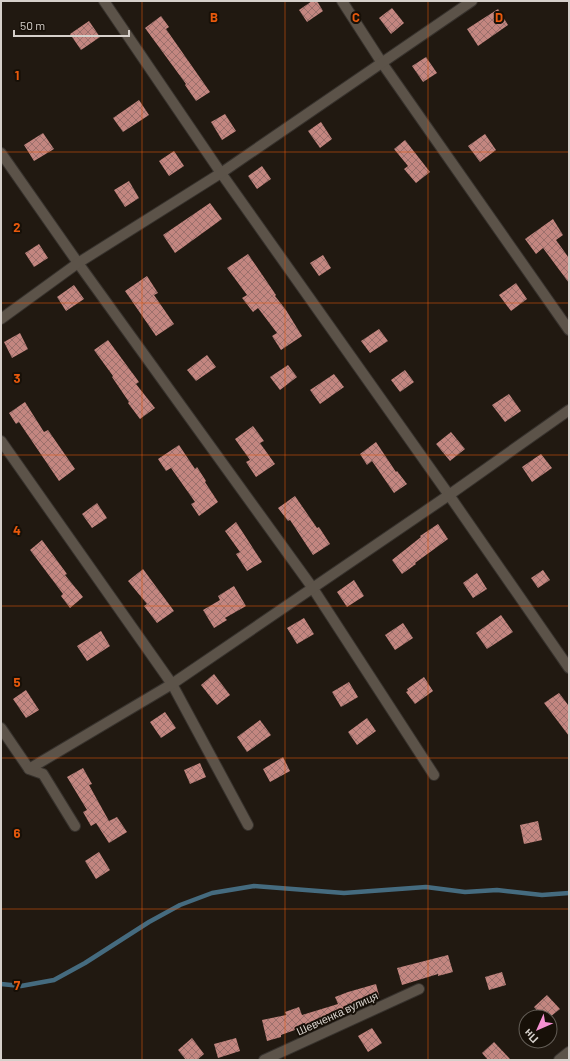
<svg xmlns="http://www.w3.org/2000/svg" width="570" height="1061" viewBox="0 0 570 1061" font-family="Barlow,sans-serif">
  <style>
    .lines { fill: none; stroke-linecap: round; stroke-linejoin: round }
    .stream { stroke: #456b7f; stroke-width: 4.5 }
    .building { fill: url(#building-cross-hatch) }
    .street-casing { stroke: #37322d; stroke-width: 12 }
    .street { stroke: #5c5349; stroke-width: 10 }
    .grid { fill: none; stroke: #e8590c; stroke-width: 1; stroke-opacity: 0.55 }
    .labels { text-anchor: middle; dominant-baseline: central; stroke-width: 4; stroke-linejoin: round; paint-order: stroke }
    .street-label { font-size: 11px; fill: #d6d0cb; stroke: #171008 }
    .grid-label { font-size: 13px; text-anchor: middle; font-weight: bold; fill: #e8590c; stroke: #171008; stroke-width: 4; stroke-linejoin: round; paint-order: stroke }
  </style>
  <defs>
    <pattern id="building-cross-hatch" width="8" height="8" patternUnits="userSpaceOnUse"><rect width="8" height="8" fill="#c38680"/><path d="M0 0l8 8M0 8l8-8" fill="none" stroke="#9c706c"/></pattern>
  </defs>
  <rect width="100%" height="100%" fill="#211911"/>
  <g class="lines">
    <!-- stream -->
    <polyline class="stream" points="1,984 21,986 54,980 85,963 149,922 180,905 212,893 254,886 344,893 426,887 465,892 497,890 542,895 569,893"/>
  </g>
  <!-- building -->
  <g class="building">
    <polygon points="312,1 317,1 323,11 307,22 299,10"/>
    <polygon points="392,8 404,23 391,34 379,18"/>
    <polygon points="498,9 508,25 478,46 467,29"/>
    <polygon points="161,16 169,27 166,29 210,92 196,101 185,85 186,84 145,28"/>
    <polygon points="89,21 100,37 81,50 70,34"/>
    <polygon points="426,57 437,73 423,82 412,66"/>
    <polygon points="139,100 149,115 123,132 113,118"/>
    <polygon points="225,114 236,131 222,140 211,122"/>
    <polygon points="321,122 332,139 320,148 308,131"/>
    <polygon points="43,133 54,149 34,161 24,145"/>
    <polygon points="485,134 496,150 480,162 468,146"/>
    <polygon points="405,140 430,172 416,183 404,169 408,166 394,149"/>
    <polygon points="174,151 184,166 169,176 159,161"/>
    <polygon points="262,166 271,179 257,189 248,176"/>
    <polygon points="129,181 139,198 125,207 114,190"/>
    <polygon points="210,203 222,219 175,253 163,235"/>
    <polygon points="553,219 563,235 556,240 569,258 569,283 543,248 536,254 525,239"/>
    <polygon points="39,244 48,258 34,267 25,253"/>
    <polygon points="248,254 276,295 275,296 286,310 302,336 281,350 272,336 277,333 258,308 253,312 242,298 247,295 227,268"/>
    <polygon points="323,255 331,268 319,276 310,263"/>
    <polygon points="147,276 158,293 154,295 174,324 156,336 125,291"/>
    <polygon points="516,283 527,299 511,311 499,295"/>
    <polygon points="74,285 84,299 66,311 57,297"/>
    <polygon points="379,329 388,341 370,353 361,341"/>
    <polygon points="20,333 28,349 12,358 4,342"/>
    <polygon points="108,340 139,382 136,384 155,408 140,419 128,403 129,402 112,377 113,376 94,350"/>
    <polygon points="207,355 216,367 196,381 187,370"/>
    <polygon points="288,365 297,377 280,390 270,377"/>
    <polygon points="405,370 414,382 400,392 391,380"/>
    <polygon points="334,374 344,387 320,404 310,390"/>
    <polygon points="509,394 521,411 505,422 492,405"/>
    <polygon points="25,402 44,432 48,430 75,469 59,481 19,422 16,424 9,413"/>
    <polygon points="253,426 264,441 260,443 275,464 256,477 246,462 250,460 235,439"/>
    <polygon points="451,432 465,449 450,461 436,444"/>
    <polygon points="376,442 396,472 397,471 407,484 394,493 372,461 367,465 360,454"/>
    <polygon points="179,445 195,469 197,467 206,481 205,482 218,502 199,516 191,504 195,502 171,468 166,471 158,459"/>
    <polygon points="541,454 552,468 532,482 522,467"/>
    <polygon points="295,496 317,528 319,527 330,544 313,555 290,520 288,521 278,508"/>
    <polygon points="97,503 107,518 92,528 82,514"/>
    <polygon points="236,522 262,562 247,571 236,554 240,552 225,531"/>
    <polygon points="438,524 448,539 415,563 416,564 402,574 392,560 421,537 420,536"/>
    <polygon points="42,540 67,574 65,575 83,597 70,608 61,596 63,594 30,550"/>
    <polygon points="143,569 174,611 157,623 144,606 147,604 128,581"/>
    <polygon points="543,570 550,580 538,588 531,578"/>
    <polygon points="477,573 487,589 473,598 463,583"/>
    <polygon points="354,580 364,596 347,607 337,592"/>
    <polygon points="234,586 246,606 225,618 227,620 214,628 203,610 220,600 218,596"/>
    <polygon points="501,615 513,632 487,649 476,633"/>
    <polygon points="304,618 314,634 297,644 287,628"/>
    <polygon points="403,623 413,638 395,650 385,635"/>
    <polygon points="101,631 110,646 87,661 77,646"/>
    <polygon points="214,674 230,695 217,705 201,685"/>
    <polygon points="424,677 433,691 415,704 406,692 408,691 407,689"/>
    <polygon points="349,682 358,697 341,707 332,692"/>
    <polygon points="26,690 39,710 26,718 13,699"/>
    <polygon points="559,693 569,706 569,736 544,703"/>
    <polygon points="165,712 176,728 161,738 150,722"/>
    <polygon points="367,718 376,731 357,745 348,732"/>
    <polygon points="260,720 271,735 247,752 237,737"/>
    <polygon points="283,757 290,771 270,782 263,769"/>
    <polygon points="200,763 206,777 190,784 184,770"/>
    <polygon points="83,768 92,784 89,785 109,821 117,817 127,832 109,843 96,823 91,826 83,812 87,810 67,777"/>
    <polygon points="538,821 542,840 524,844 520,825"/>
    <polygon points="99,852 110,870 96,879 85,861"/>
    <polygon points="448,955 453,972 438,976 438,974 402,985 397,968"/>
    <polygon points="502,972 506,985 489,990 485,977"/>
    <polygon points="376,984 380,999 364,1004 330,1019 331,1022 318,1026 317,1022 281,1035 281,1037 267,1041 262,1020 286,1015 285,1012 299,1007 302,1015 338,1004 335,997 348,992"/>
    <polygon points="547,995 560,1009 550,1017 542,1017 534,1007"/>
    <polygon points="372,1028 382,1043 368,1052 358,1036"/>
    <polygon points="192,1038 204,1054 197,1060 186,1060 178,1050"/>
    <polygon points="236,1038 240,1051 218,1058 214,1044"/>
    <polygon points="494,1042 511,1060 488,1060 482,1053"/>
  </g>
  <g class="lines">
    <!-- street casing -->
    <g class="street-casing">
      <g id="street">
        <polyline points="104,1 221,173 449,495 569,668"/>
        <polyline points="342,1 382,63 569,330"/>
        <polyline points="1,153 78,263 312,587 434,775"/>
        <polyline points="1,319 78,263 221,173 472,1"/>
        <polyline points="1,441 172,684 248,825"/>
        <polyline points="1,728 29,769 43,774 75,826"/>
        <polyline points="29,769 172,684 449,495 569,410"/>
        <polyline points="264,1060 419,989"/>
        <polyline points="559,1060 569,1052"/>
      </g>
    </g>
    <!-- street -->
    <use href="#street" class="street"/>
  </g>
  <!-- grid -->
  <path class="grid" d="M 142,1 L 142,1060M 285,1 L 285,1060M 428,1 L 428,1060M 1,152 L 569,152M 1,303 L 569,303M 1,455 L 569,455M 1,606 L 569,606M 1,758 L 569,758M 1,909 L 569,909"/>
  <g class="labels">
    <!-- street labels -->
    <g class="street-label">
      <text transform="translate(337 1013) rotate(-25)">Шевченка вулиця</text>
    </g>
  </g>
  <g class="grid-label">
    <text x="214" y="22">B</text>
    <text x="356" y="22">C</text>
    <text x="499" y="22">D</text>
    <text x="17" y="80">1</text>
    <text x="17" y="232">2</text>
    <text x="17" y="383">3</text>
    <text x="17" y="535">4</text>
    <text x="17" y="687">5</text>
    <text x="17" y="838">6</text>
    <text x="17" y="990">7</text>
  </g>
  <!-- border -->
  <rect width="570" height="1061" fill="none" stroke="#d6d0cb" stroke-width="4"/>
  <!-- north arrow -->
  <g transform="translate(538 1029) rotate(225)"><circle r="19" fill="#171008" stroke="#635d56"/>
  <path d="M0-3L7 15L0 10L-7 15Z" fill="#f591d2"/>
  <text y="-6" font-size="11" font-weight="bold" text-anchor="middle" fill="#d6d0cb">Пн</text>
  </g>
  <!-- scale -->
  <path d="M14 30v6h115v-6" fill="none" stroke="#d6d0cb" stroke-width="2"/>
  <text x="20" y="30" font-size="12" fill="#d6d0cb" stroke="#171008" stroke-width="3" paint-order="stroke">50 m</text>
</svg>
